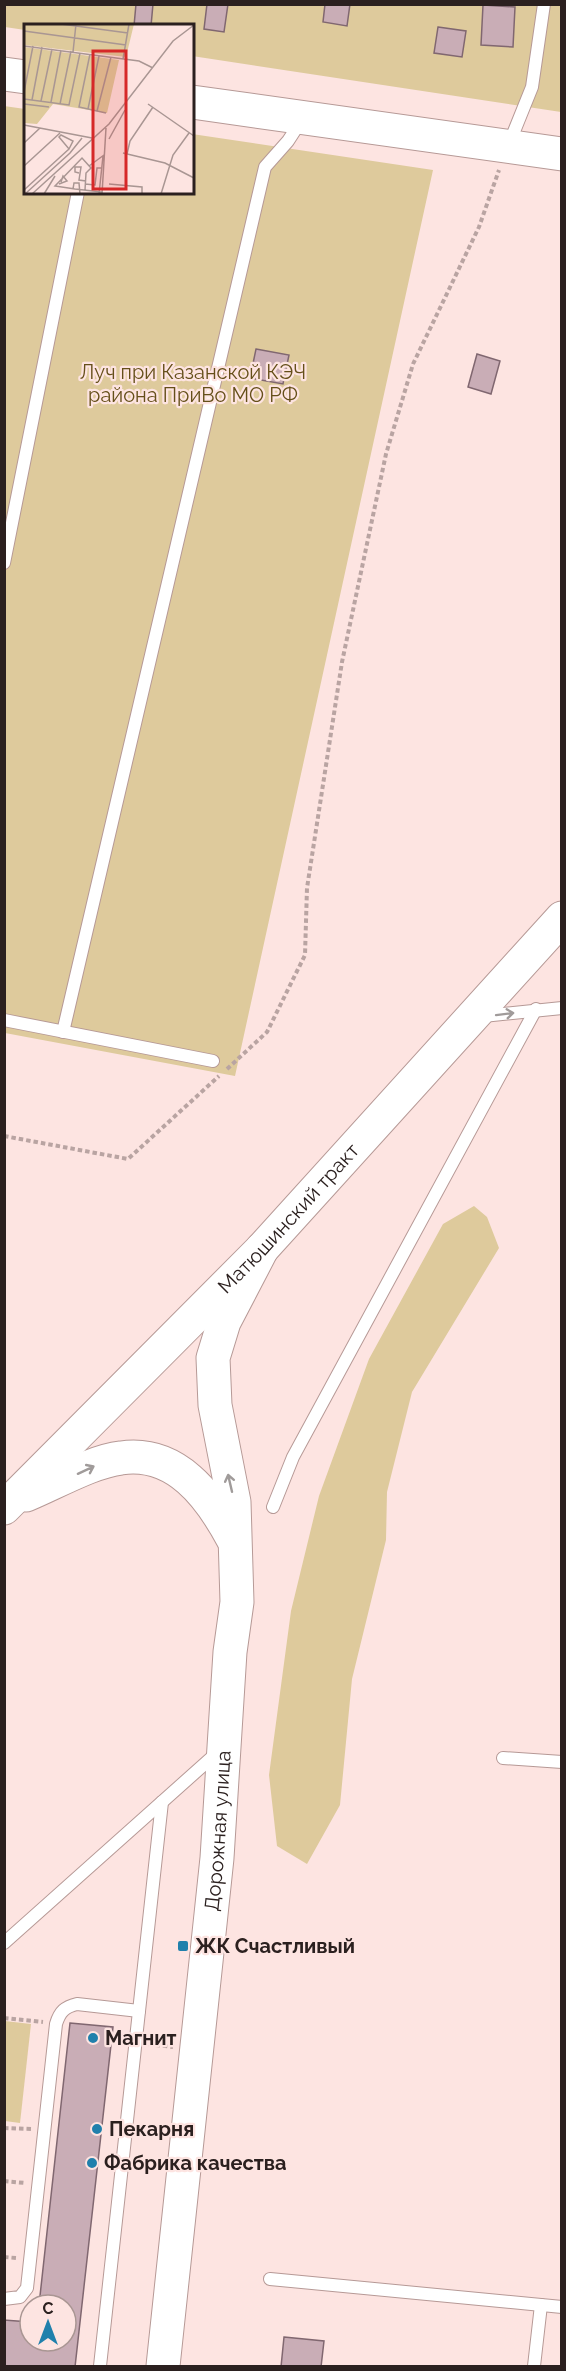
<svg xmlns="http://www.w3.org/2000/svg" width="566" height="2371" viewBox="0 0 566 2371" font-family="Raleway,sans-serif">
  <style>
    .green { fill: #deca9c }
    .building { fill: #c9adb6; stroke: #806770; stroke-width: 1.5 }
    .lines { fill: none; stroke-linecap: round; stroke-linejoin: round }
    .lane-casing { stroke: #b69996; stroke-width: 14 }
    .secondary-casing { stroke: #b69996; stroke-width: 35 }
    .path { stroke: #b9a4a2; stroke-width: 4; stroke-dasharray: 4.5 3; stroke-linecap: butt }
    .lane { stroke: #fff; stroke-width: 12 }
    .secondary { stroke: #fff; stroke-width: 33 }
    .oneway { stroke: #a09b9a }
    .poi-dot { fill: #2080ac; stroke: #fde4e1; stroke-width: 2 }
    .labels { text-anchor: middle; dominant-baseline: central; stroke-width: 4.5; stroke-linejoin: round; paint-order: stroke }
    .park-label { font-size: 20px; fill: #654f19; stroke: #fde4e1 }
    .street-label { font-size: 20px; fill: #2b201f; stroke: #fde4e1 }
    .poi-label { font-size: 20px; font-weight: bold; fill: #2b201f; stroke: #fde4e1; text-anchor: start }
    .inset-road { fill: none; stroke: #a99693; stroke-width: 1.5 }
    .view { fill: #d62828; fill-opacity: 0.15; stroke: #d62828; stroke-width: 3 }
    .inset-edge { fill: none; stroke: #2b201f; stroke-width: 3 }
  </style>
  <rect width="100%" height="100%" fill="#fde4e1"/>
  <!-- green -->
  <g class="green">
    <polygon points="4,5 561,5 561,112 192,56 192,26 26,26 25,30 5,27"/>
    <polygon points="4,106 25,109 26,192 192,192 192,134 433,170 235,1076 5,1033"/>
    <polygon points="474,1206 487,1217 499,1248 412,1392 387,1492 386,1540 352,1679 340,1805 307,1864 277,1846 269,1775 291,1611 319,1496 369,1359 443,1224"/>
    <polygon points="5,2021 31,2024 20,2123 5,2121"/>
  </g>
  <!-- building -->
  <g class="building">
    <polygon points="136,4 153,4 151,26 134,26"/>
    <polygon points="207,4 228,4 224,32 204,29"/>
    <polygon points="325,4 350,4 347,26 323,22"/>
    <polygon points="483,5 515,7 513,47 481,45"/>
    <polygon points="438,27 466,31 462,57 434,53"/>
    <polygon points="256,349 289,355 283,384 250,378"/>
    <polygon points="477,354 500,361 491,394 468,387"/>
    <polygon points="70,2023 113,2027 75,2367 4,2367 4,2320 30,2322 30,2341 66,2341 66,2305 39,2305"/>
    <polygon points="284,2337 324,2341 321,2367 281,2367"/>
  </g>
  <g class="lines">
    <!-- lane casing -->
    <g class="lane-casing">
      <g id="lane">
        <polyline points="509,144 532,87 544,4"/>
        <polyline points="4,563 78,192"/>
        <polyline points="483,1016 562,1008"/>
        <polyline points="4,1020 213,1061"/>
        <polyline points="63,1032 265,167 288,141 301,121"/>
        <polyline points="273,1507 293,1457 536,1009"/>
        <polyline points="503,1758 562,1762"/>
        <polyline points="4,1943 218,1752"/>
        <polyline points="270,2279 562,2307"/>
        <path d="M 4,2299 L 20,2297 L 27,2288 L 56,2024 C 60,2011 65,2007 77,2004 L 139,2011"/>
        <polyline points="100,2366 162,1802"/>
        <polyline points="534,2366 541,2305"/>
      </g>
    </g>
    <!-- secondary casing -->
    <g class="secondary-casing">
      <g id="secondary">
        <polyline points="4,74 26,77"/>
        <polyline points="192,102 562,154"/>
        <path d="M 26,1495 C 53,1484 93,1461 121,1458 C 176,1450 210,1496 233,1539"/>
        <path id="s1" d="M 4,1508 L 262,1249 L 562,918"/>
        <path id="s2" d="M 163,2366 L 217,1858 L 230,1652 L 237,1602 L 234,1502 L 215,1405 L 213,1358 L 224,1322 L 262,1249"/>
      </g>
    </g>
    <!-- path -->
    <g class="path">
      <polyline points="227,1069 267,1032 305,955 307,888 342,662 386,454 413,364 479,227 499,170"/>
      <polyline points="4,1136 128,1159 219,1076"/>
      <polyline points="4,2018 43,2022"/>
      <polyline points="148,2044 173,2047"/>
      <polyline points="4,2128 31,2129"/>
      <polyline points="4,2181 25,2183"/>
      <polyline points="4,2257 16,2258"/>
    </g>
    <!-- lane -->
    <use href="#lane" class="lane"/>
    <!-- secondary -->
    <use href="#secondary" class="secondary"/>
  </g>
  <!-- one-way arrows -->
  <defs><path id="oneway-shaft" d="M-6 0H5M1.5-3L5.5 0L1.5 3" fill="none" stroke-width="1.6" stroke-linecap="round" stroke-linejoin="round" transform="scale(1.5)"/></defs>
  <g class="oneway">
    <use href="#oneway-shaft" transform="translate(505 1014) rotate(-7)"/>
    <use href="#oneway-shaft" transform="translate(86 1470) rotate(-25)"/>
    <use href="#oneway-shaft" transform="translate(230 1483) rotate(-103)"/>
  </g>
  <!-- markers -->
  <g class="poi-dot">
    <rect x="177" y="1940" width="12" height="12" rx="3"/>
    <circle cx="93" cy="2038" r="6"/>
    <circle cx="97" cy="2129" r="6"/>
    <circle cx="92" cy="2163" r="6"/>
  </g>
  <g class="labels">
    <!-- park labels -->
    <g class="park-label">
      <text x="193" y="372">Луч при Казанской КЭЧ<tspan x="193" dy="23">района ПриВо МО РФ</tspan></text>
    </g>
    <!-- street labels -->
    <g class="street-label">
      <text stroke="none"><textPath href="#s1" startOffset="406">Матюшинский тракт</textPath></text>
      <text stroke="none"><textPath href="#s2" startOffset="538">Дорожная улица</textPath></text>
    </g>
    <!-- poi labels -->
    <g class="poi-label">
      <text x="195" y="1946">ЖК Счастливый</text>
      <text x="105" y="2038">Магнит</text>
      <text x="109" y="2129">Пекарня</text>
      <text x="104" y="2163">Фабрика качества</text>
    </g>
  </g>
  <!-- overview -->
  <g transform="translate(24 24)">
    <rect width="170" height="170" fill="#fde4e1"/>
    <path d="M 0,0 L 110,0 L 102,33 L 0,21 ZM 0,23 L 95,36 L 83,89 L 29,80 L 13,100 L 0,99 Z" fill="#deca9c"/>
    <path class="inset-road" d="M 37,0 L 104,9M 0,7 L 102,21M 0,22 L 115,37 L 129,44M 49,28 L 52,0M 66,30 L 55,83 L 82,89M 99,35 L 105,0M 0,68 L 9,22M 0,75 L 45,81 L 56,29M 8,76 L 18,23M 17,77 L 28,25M 27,78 L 37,26M 0,80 L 25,83M 36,80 L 47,27M 124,80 L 170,112M 64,85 L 75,32M 73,87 L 87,33M 0,101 L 68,114M 37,111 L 49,117 L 45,125 L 35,113 ZM 85,115 L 101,86M 0,119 L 16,104M 99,129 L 141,139 L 170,154M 103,130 L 106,117 L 129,83M 0,142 L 36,109M 65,142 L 80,131M 55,149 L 51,148 L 51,143 L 57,143 L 55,156 L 62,157M 35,160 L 43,157 L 39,152 L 37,158M 61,160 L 71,161 L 73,144 L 77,144M 85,160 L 118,163 L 118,170M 49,165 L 50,159 L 55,159 L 56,170M 0,166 L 45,125M 61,166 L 62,149 L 67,144 L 58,134 L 31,162 L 51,165 L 78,168M 1,170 L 46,129 L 58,114M 8,170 L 85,100 L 149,17 L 170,1M 20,170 L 31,152M 75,170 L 79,132M 78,170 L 82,104M 137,170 L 149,131 L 165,109"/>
    <path class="view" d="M 69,27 L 102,27 L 102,165 L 69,165 Z"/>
    <rect width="170" height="170" class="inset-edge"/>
  </g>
  <!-- border -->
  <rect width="566" height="2371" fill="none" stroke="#2b201f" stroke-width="12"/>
  <!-- north arrow -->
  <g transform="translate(48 2323)"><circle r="28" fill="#fde4e1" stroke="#a99693" stroke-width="1.5"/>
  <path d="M0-4.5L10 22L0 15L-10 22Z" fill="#2080ac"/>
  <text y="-9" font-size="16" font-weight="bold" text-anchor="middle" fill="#2b201f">С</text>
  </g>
</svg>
